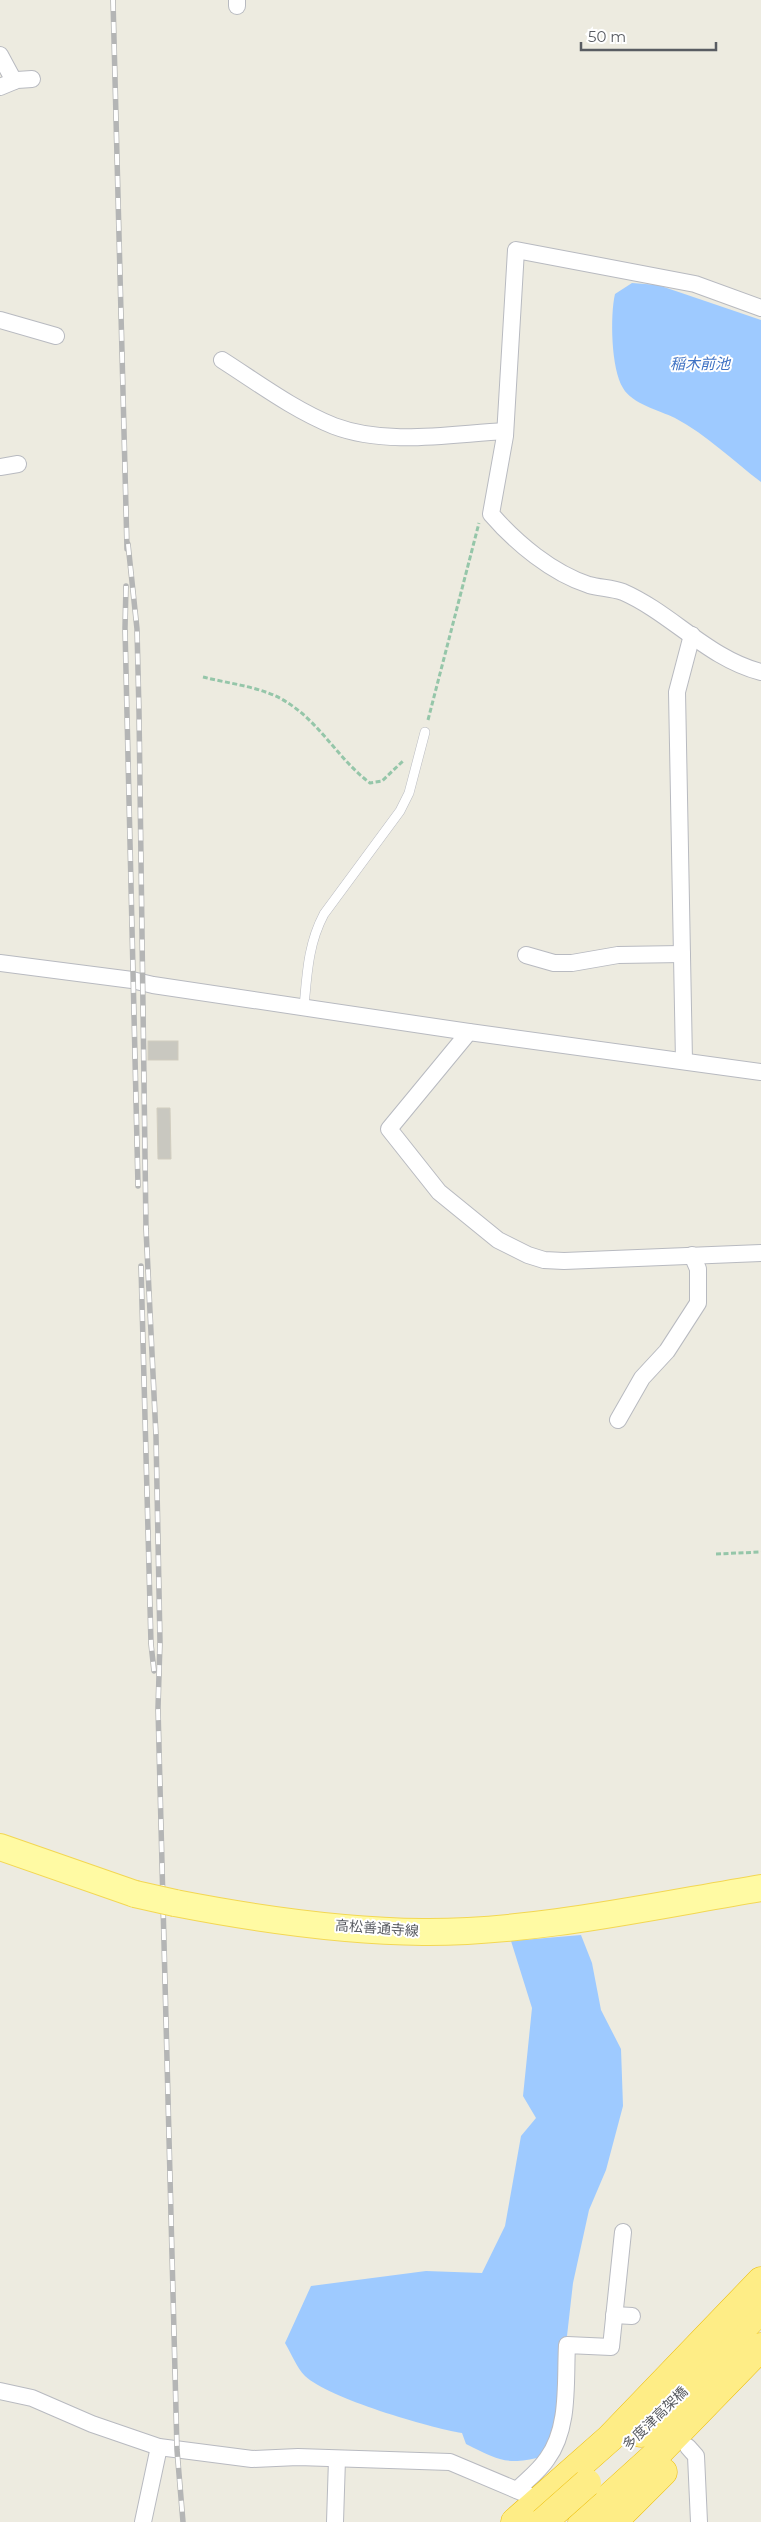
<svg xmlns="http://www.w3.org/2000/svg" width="761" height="2522" viewBox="0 0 761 2522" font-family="Montserrat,'Noto Sans JP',sans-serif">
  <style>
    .water { fill: #9ecaff }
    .building { fill: #c9c8c0; stroke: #d1cdbf }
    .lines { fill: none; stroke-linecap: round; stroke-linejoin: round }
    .lane-casing { stroke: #b8bac0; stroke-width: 10 }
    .street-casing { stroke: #b8bac0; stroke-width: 18 }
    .primary-casing { stroke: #f3d753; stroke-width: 28 }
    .highway-casing { stroke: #edbc00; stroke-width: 29 }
    .path { stroke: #95c6a9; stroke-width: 3; stroke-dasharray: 5 2.5; stroke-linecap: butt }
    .lane { stroke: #fff; stroke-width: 9 }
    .street { stroke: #fff; stroke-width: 16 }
    .primary { stroke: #fffaa3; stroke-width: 26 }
    .highway { stroke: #feed86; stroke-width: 28 }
    .rail-casing { stroke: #b4b5b5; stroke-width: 5.5 }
    .rail { stroke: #fff; stroke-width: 4; stroke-dasharray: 11; stroke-linecap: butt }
    .primary-bridge-casing { stroke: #f3d753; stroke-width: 28; stroke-linecap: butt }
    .highway-bridge-casing { stroke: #edbc00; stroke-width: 29; stroke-linecap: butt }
    .primary-bridge { stroke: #fffaa3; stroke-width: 26 }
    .highway-bridge { stroke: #feed86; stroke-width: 28 }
    .labels { text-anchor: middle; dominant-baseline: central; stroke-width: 4; stroke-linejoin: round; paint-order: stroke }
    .street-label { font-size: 14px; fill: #595c62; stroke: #fff }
    .water-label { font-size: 15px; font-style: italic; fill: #3f72c4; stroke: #fff }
  </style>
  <rect width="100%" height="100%" fill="#edebe0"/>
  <!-- water -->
  <g class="water">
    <path d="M 632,283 L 658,285 L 761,320 L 761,482 C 732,460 707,435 675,418 C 659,410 632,404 623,388 C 611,369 610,315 615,294 Z"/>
    <path d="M 581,1935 L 592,1963 L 601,2010 L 621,2049 L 623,2106 L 606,2170 L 589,2210 L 573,2283 L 567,2336 L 561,2425 L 541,2457 C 505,2466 497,2459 466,2444 L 462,2433 C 430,2428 328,2398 305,2376 C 297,2368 291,2353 285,2343 L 311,2286 L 426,2271 L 482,2273 L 505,2226 L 521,2136 L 536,2118 L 523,2096 L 532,2008 L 511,1941 Z"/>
  </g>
  <!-- building -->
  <g class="building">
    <rect x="148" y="1041" width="30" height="19"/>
    <polygon points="157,1108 170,1108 171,1159 158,1159"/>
  </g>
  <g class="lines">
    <!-- lane casing -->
    <g class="lane-casing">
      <path id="lane" d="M 304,1007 C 307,974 308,944 324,914 L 400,811 L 409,793 L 425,732"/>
    </g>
    <!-- street casing -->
    <g class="street-casing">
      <g id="street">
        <polyline points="237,6 237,0"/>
        <polyline points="0,55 14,81"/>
        <polyline points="0,87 17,80 32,79"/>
        <path d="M 761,308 L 695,284 L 516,250 L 505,436 L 491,514 C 516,543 552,573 589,585 C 600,588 612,588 623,592 C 671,613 709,659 761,672"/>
        <polyline points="0,320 56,336"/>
        <path d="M 222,360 C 258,383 294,410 334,426 C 387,446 450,434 505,431"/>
        <polyline points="0,467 18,464"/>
        <polyline points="526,955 554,963 572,963 618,955 682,954"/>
        <polyline points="0,963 132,980 153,985 469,1032 761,1072"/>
        <polyline points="469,1032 389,1129 439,1192 498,1240 528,1255 544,1260 564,1261 761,1253"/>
        <polyline points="684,1061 677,692 692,635"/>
        <polyline points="618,1420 642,1378 667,1351 698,1303 698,1269 692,1255"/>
        <polyline points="614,2315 632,2316"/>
        <polyline points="0,2391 32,2398 92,2424 159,2447 252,2459 298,2457 450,2462 540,2500 544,2504"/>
        <polyline points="688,2447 696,2456 699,2522"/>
        <path d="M 517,2490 C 527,2480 539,2471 547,2459 C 570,2428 565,2382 567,2345 L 611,2347 L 623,2232"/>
        <polyline points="143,2522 159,2447"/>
        <polyline points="335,2522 337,2459"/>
      </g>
    </g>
    <!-- primary casing -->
    <g class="primary-casing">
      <g id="primary">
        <polyline points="0,1847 135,1894"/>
        <path d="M 175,1903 C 257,1919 340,1931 423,1932 C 532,1933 653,1906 761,1888"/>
      </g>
    </g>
    <!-- highway casing -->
    <g class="highway-casing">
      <g id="highway">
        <polyline points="641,2433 761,2309"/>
        <polyline points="515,2522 610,2438 761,2281"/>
        <polyline points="582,2522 656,2455 761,2347"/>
        <polyline points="613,2522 663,2472"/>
      </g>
    </g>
    <!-- path -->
    <g class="path">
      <path d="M 203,677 C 230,684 265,687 288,703 C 321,724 339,760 370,783 L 382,781 L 403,761"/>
      <polyline points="428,720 479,523"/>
      <polyline points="716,1554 761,1552"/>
    </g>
    <!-- lane -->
    <use href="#lane" class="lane"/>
    <!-- street -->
    <use href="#street" class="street"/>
    <!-- primary -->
    <use href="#primary" class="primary"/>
    <!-- highway -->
    <use href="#highway" class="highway"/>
    <!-- rail casing -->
    <g class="rail-casing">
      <g id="rail">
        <polyline points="113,0 127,549"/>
        <polyline points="128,544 137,629 139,712 146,1229 156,1436 160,1642 158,1708 177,2450 183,2522"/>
        <polyline points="126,586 125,628 138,1186"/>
        <polyline points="141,1266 151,1644 154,1671"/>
      </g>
    </g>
    <!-- rail -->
    <use href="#rail" class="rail"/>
    <!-- primary-bridge casing -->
    <g class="primary-bridge-casing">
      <polyline id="primary-bridge" points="135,1894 175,1903"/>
    </g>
    <!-- highway-bridge casing -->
    <g class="highway-bridge-casing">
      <polyline id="highway-bridge" points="543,2522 587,2483"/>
    </g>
    <!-- primary-bridge -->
    <use href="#primary-bridge" class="primary-bridge"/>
    <!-- highway-bridge -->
    <use href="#highway-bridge" class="highway-bridge"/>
  </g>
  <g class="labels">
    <!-- street labels -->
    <g class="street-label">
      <text transform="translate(377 1928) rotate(4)">高松善通寺線</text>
      <text transform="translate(655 2418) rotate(-44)">多度津高架橋</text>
    </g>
    <!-- water labels -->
    <g class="water-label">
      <text x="700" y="363">稲木前池</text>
    </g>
  </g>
  <!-- scale -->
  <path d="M581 42v8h135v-8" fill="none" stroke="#595c62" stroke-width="2.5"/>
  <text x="588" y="42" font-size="15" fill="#595c62" stroke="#ffffff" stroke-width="4" paint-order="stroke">50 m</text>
</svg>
